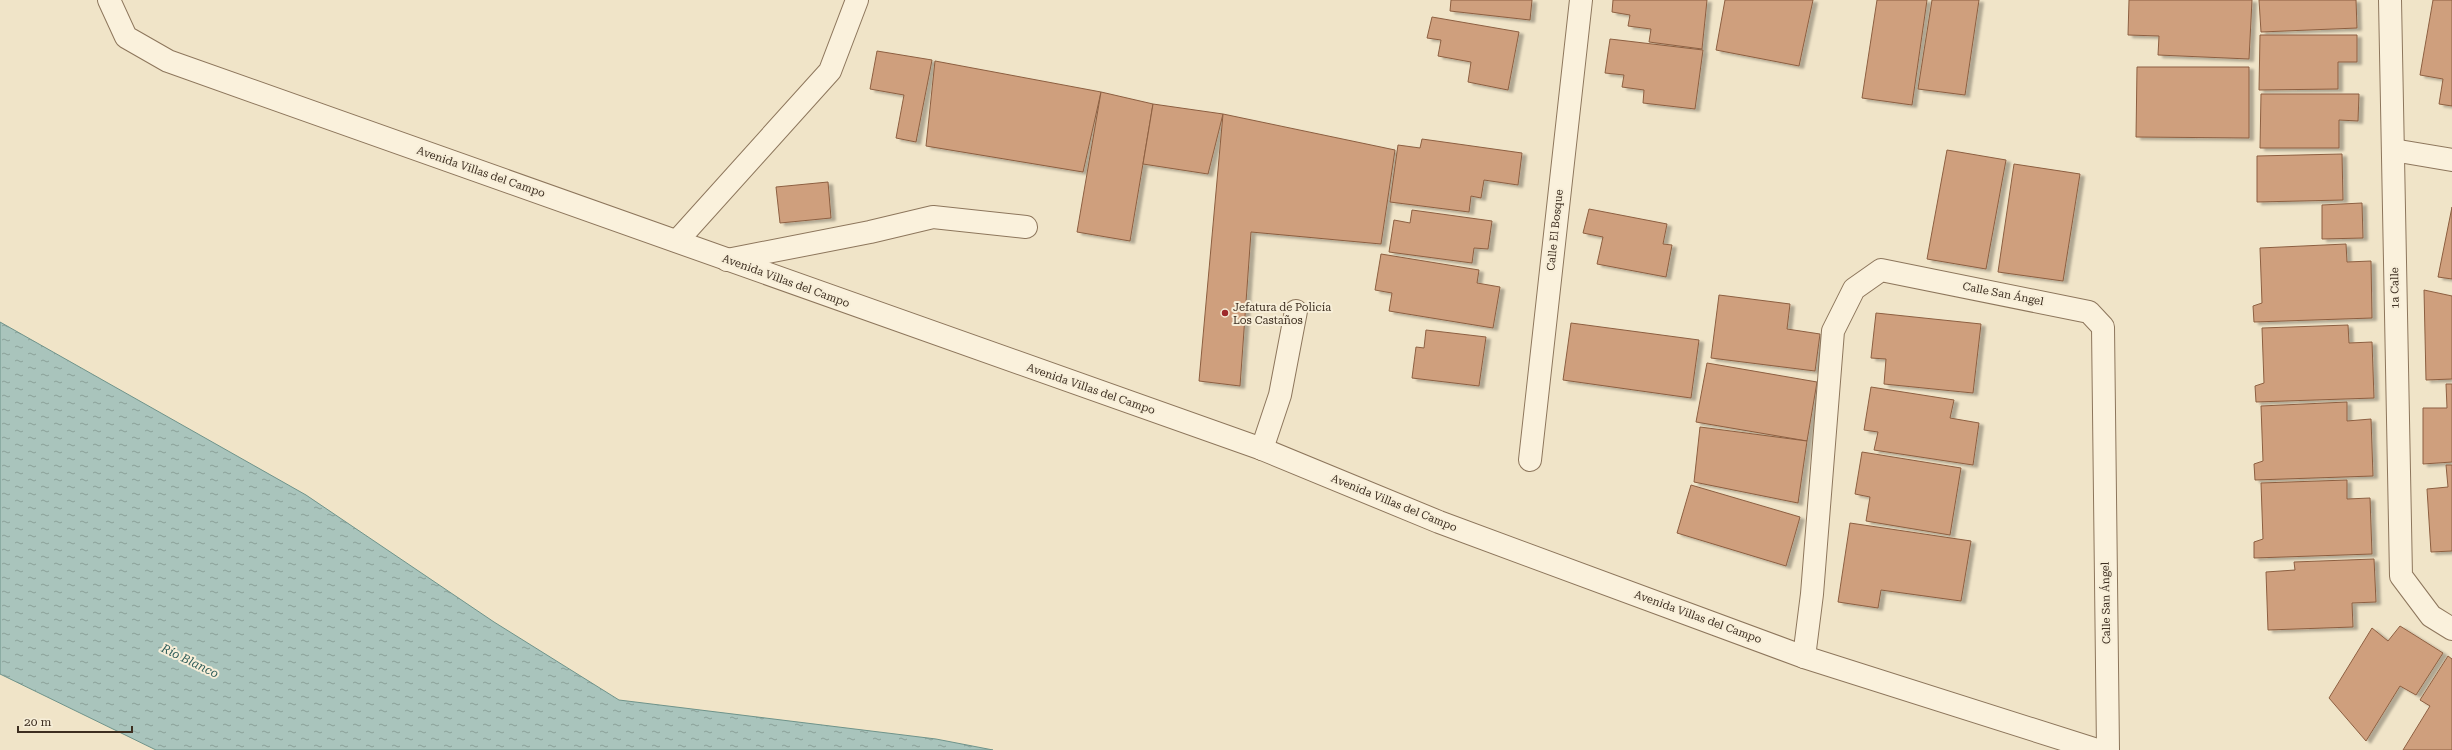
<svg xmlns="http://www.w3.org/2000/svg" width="2452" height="750" viewBox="0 0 2452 750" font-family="'Roboto Serif',serif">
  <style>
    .water { fill: url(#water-ripples); stroke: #6f938a }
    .building { fill: #cf9f7d; stroke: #8d5f41; filter: url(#shadow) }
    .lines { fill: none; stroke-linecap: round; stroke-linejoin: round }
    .minor-casing { stroke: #8d765c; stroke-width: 24 }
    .minor { stroke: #faf1dc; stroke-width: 22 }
    .poi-dot { fill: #9e2a2b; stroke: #f7eed8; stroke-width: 1.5 }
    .labels { text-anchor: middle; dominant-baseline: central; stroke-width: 4; stroke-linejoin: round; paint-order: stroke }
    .street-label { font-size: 11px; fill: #3d2e20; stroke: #f7eed8 }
    .poi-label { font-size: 11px; fill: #3d2e20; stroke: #f7eed8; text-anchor: start }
    .water-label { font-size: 12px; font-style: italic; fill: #2f5d5a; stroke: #f7eed8 }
  </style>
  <defs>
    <pattern id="water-ripples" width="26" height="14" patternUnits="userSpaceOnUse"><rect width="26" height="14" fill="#a9c4bc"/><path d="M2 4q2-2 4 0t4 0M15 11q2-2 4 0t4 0" fill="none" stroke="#8ba098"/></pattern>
    <filter id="shadow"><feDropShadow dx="4.5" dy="2.5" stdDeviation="1" flood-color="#0004"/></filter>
  </defs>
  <rect width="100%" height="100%" fill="#f0e4c8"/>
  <!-- water -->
  <polygon class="water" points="0,322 306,495 494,622 619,700 936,739 993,750 156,750 0,674"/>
  <!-- building -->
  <g class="building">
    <polygon points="1451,0 1532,0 1530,20 1450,11"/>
    <polygon points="1613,0 1707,0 1702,49 1649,42 1651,29 1628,26 1630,15 1612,12"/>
    <polygon points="1725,0 1813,0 1799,66 1716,50"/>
    <polygon points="1877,0 1927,0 1912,105 1862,98"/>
    <polygon points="1932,0 1979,0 1965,95 1918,89"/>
    <polygon points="2129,0 2252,0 2249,59 2158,55 2159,36 2128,35"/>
    <polygon points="2259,0 2356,0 2357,28 2261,32"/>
    <polygon points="2433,0 2452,0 2452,106 2439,104 2443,79 2420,75"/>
    <polygon points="1432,17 1519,32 1508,90 1468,82 1471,62 1438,56 1441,40 1427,38"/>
    <polygon points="2260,35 2357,35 2357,62 2338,62 2338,89 2259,90"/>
    <polygon points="1610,39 1703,50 1695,109 1643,103 1644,90 1622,87 1624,75 1605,73"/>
    <polygon points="877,51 932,60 916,142 896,138 904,95 870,89"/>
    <polygon points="935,61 1101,92 1083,172 926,146"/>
    <polygon points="2137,67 2249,67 2249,138 2136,137"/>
    <polygon points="1101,92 1153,104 1130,241 1077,232"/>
    <polygon points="2261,94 2359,94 2358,121 2339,120 2339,148 2260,148"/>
    <polygon points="1153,104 1223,114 1208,174 1143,164"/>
    <polygon points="1223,114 1395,150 1381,244 1251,232 1240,386 1199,381"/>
    <polygon points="1422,139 1522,153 1518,185 1484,180 1481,198 1471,196 1469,212 1390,202 1398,145 1420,148"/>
    <polygon points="1947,150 2006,160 1986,269 1927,259"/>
    <polygon points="2342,154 2343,200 2257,202 2257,156"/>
    <polygon points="2014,164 2080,174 2063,281 1998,272"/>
    <polygon points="828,182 831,218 780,223 776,187"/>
    <polygon points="2362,203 2363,238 2322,239 2322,205"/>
    <polygon points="2452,207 2452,279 2438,277"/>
    <polygon points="1589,209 1667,224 1663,244 1672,245 1666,277 1597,264 1603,237 1583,233"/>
    <polygon points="1412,210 1492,221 1488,249 1474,248 1472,263 1389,252 1394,220 1410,223"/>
    <polygon points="2346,244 2347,262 2371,261 2372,318 2254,322 2253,306 2262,303 2260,248"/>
    <polygon points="1381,254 1479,270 1477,283 1500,287 1493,328 1389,311 1392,293 1375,290"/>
    <polygon points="2424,290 2452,296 2452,379 2426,380"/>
    <polygon points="1719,295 1790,304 1787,329 1820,334 1815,371 1711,358"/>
    <polygon points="1876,313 1981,324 1973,393 1884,384 1886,359 1871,358"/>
    <polygon points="1571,323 1699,340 1691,398 1563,380"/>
    <polygon points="2348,325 2349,343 2372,342 2374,398 2256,402 2255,386 2264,383 2262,328"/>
    <polygon points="1426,330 1486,337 1479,386 1412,378 1416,347 1424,348"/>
    <polygon points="1707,363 1817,382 1807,441 1696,422"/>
    <polygon points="2446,384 2452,384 2452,462 2423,464 2423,408 2447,408"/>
    <polygon points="1871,387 1954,400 1950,418 1979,423 1973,465 1874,450 1878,432 1864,430"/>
    <polygon points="2347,402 2347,421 2371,419 2373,476 2255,480 2254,464 2263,461 2261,406"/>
    <polygon points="1700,427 1807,441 1798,503 1694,482"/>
    <polygon points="1862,452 1961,468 1950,535 1866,521 1870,497 1855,494"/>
    <polygon points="2446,465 2452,465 2452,551 2431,552 2427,489 2448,487"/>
    <polygon points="2347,480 2347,499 2370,498 2372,554 2254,558 2254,542 2263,539 2261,483"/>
    <polygon points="1691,485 1800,517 1786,566 1677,533"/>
    <polygon points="1850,523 1971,541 1961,601 1881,590 1878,608 1838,602"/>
    <polygon points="2374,559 2376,602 2352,603 2353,627 2268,630 2266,572 2295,570 2294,562"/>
    <polygon points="2400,626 2443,653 2416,695 2400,686 2366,741 2329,698 2372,628 2388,641"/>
    <polygon points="2448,656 2452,659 2452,750 2403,750 2430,706 2420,700"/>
  </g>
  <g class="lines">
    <!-- minor casing -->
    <g class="minor-casing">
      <g id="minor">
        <polyline points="109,0 126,37 168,61 1262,449 1439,522 1804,657 2097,750"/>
        <polyline points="2390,0 2401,576 2431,616 2452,629"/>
        <polyline points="2393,150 2452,160"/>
        <polyline points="677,241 830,71 857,0"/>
        <polyline points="727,260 870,232 933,217 1026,227"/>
        <polyline points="1262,449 1280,395 1296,311"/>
        <polyline points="1530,460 1581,0"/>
        <polyline points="1804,657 1812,594 1833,331 1854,289 1881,270 2089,312 2103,327 2108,750"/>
      </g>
    </g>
    <!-- minor -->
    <use href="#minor" class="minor"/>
  </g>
  <!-- markers -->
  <circle class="poi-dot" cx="1225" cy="313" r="4"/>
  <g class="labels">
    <!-- street labels -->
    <g class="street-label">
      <text transform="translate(481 172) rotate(19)">Avenida Villas del Campo</text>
      <text transform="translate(1555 230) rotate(-84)">Calle El Bosque</text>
      <text transform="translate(786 281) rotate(20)">Avenida Villas del Campo</text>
      <text transform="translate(2395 288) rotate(-91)">1a Calle</text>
      <text transform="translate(2003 294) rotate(11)">Calle San Ángel</text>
      <text transform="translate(1091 389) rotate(19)">Avenida Villas del Campo</text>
      <text transform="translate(1394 503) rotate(22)">Avenida Villas del Campo</text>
      <text transform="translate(2106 603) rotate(-91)">Calle San Ángel</text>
      <text transform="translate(1698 617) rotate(20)">Avenida Villas del Campo</text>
    </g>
    <!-- poi labels -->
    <g class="poi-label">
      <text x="1233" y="307">Jefatura de Policía<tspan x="1233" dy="13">Los Castaños</tspan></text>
    </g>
    <!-- water labels -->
    <g class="water-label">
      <text transform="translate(190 661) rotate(26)">Río Blanco</text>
    </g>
  </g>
  <!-- scale -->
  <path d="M18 726v6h114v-6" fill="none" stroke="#3d2e20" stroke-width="2"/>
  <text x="24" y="726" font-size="12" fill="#3d2e20" stroke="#f7eed8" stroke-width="3" paint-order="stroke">20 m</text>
</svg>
